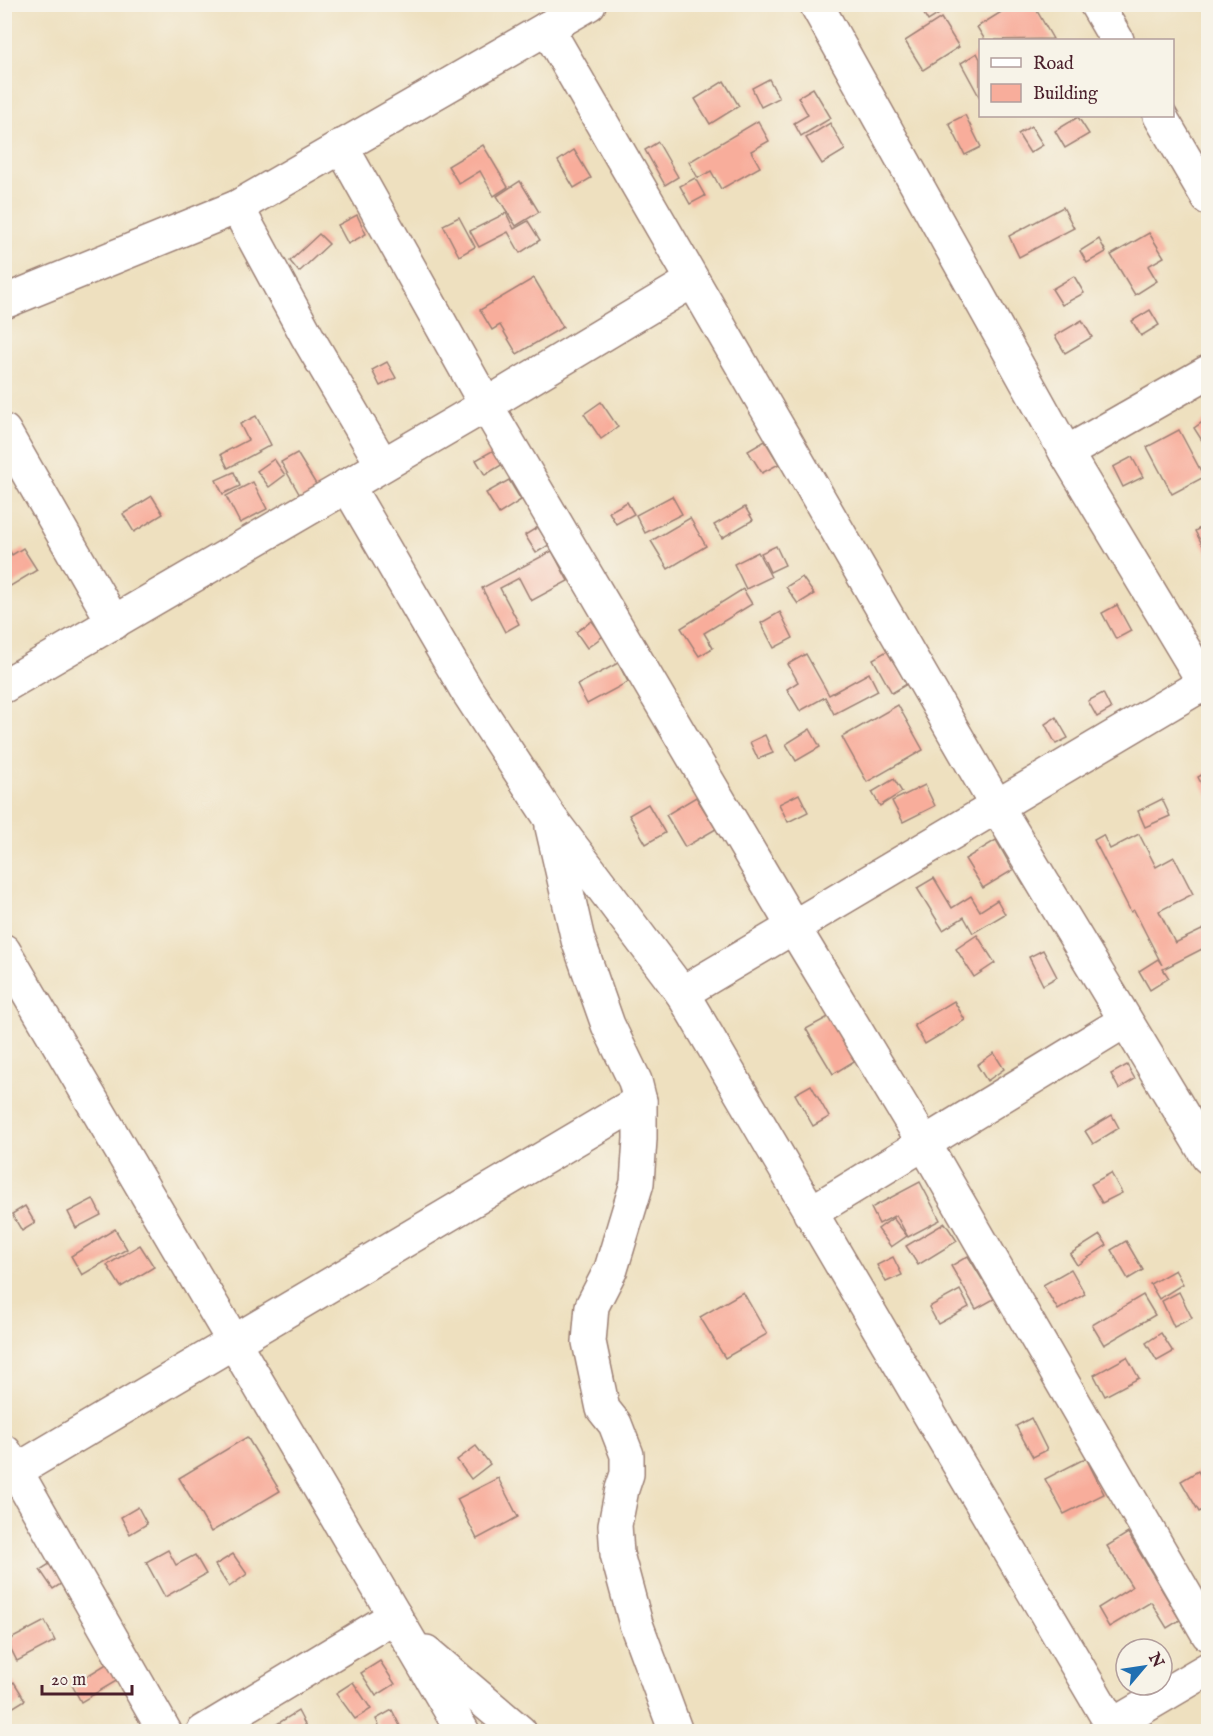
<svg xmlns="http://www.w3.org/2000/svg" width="1213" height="1736" viewBox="0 0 1213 1736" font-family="'IM FELL English',serif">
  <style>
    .building { fill: #f8ad9b }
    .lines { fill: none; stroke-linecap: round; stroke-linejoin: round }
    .minor-casing { stroke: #9c8075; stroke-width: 36 }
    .minor { stroke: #fff; stroke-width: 33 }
  </style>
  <rect width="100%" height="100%" fill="#f7f3e8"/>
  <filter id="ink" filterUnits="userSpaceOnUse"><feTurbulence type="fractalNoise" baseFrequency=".0167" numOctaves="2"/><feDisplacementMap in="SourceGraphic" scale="12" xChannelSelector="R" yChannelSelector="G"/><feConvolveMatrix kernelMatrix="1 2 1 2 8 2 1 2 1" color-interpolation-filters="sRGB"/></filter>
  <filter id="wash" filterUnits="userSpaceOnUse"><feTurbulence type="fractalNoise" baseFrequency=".008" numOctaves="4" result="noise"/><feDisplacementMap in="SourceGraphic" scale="24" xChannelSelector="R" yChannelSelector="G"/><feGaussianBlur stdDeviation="1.35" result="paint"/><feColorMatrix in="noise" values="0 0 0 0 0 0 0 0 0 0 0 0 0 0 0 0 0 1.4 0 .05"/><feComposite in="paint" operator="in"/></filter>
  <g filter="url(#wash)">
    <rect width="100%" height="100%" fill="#eee0bf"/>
    <g id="blocks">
      <!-- building -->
      <g class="building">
        <polygon points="918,4 951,4 952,6 928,21"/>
        <polygon points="1014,4 1033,4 1053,39 985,40 977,27"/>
        <polygon points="941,18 959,47 923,70 905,41"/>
        <polygon points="977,53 980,59 980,98 961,63"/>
        <polygon points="769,79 779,98 761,107 752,88"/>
        <polygon points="724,81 739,106 710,124 695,99"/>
        <polygon points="813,88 831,118 801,136 794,123 808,115 798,97"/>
        <polygon points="965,115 981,147 965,155 949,123"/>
        <polygon points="1078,117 1089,134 1065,148 1055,131"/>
        <polygon points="758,121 769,141 751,151 760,167 721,189 711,171 698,178 689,162"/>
        <polygon points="830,123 845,150 822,164 806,138"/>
        <polygon points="1031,126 1043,145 1030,153 1018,134"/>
        <polygon points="658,142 678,177 665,185 645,150"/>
        <polygon points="483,145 508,187 494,196 480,171 459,184 448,166"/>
        <polygon points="574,150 591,178 574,188 558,161"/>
        <polygon points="695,178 705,196 690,204 680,186"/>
        <polygon points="520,181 539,212 516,226 497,196"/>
        <polygon points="1063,207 1074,228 1019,257 1009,236"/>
        <polygon points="506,213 514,229 528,221 540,240 520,253 508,232 479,247 470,231"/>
        <polygon points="357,215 366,234 348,244 338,225"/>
        <polygon points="459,217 475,247 459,256 443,225"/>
        <polygon points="1149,233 1164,257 1148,266 1157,281 1135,295 1111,255"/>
        <polygon points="319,234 329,244 299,272 290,261"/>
        <polygon points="1099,239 1106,252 1087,263 1080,251"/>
        <polygon points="1074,276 1084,293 1062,305 1052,289"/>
        <polygon points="534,278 563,327 517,354 500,325 492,330 480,310"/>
        <polygon points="1150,310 1159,325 1141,336 1132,321"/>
        <polygon points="1082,320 1092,337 1065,353 1055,336"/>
        <polygon points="387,362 396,378 380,386 372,370"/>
        <polygon points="601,402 618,427 601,439 584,414"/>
        <polygon points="256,416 271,445 228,468 221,454 248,440 240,424"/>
        <polygon points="1207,419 1208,422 1208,450 1194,428"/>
        <polygon points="1179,430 1204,477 1172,494 1147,447"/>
        <polygon points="765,441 779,464 762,473 748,451"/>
        <polygon points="494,450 503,464 485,475 476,460"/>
        <polygon points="297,453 322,494 305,504 281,462"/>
        <polygon points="1132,457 1143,477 1123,487 1113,467"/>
        <polygon points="274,459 285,475 269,487 257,471"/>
        <polygon points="234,472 240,486 223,494 216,480"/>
        <polygon points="509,480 521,500 499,514 486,493"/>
        <polygon points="253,482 267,509 240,523 226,496"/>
        <polygon points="152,496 163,514 134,532 123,514"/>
        <polygon points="672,496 682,514 645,533 636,515"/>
        <polygon points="627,502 634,514 616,524 609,512"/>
        <polygon points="745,507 753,520 722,538 714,525"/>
        <polygon points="690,518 706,546 668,569 651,541"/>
        <polygon points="1208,523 1208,555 1195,531"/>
        <polygon points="538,527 549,545 536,553 525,535"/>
        <polygon points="4,542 12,555 23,548 37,570 4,590"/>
        <polygon points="776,546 785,565 770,572 761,553"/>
        <polygon points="552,551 568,581 531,601 519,578 500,588 519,624 505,632 482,588"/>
        <polygon points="758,552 771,577 746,589 734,564"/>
        <polygon points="802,577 814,594 798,604 786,587"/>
        <polygon points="743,589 752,604 704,633 713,648 699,656 681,628"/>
        <polygon points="1117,605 1131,631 1116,639 1102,613"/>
        <polygon points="780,612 793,638 774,648 761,623"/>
        <polygon points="592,621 603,636 587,648 576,632"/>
        <polygon points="887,651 907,684 892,693 873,659"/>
        <polygon points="806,654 829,695 869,673 878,691 834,714 825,697 800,711 787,689 798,682 788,664"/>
        <polygon points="618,663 628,682 587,704 577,685"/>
        <polygon points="1103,693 1111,709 1097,717 1088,701"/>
        <polygon points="898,705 923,750 867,782 842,737"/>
        <polygon points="1056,717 1068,738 1056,744 1045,724"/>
        <polygon points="810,729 820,747 796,761 786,744"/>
        <polygon points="765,735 773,753 758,759 750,742"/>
        <polygon points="1208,771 1208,797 1198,777"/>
        <polygon points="894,779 902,792 880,806 872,792"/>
        <polygon points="925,785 935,806 903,822 892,801"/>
        <polygon points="799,794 808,812 788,822 779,804"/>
        <polygon points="696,797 716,829 685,847 666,815"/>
        <polygon points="1162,799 1170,816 1145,827 1138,811"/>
        <polygon points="648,804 665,833 646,844 629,815"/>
        <polygon points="1139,834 1156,867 1174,857 1193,894 1159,911 1175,943 1208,927 1208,946 1163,969 1169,978 1150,990 1139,971 1158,959 1162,965 1134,910 1131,912 1094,840 1103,835 1110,849"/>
        <polygon points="996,840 1013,870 983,888 965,859"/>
        <polygon points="934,878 952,908 971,896 980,911 997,900 1005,914 973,933 964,917 943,930 917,888"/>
        <polygon points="977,935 995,963 974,977 956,949"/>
        <polygon points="1043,950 1057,977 1043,985 1029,957"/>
        <polygon points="954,1001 965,1020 925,1044 914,1025"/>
        <polygon points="830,1016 856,1060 833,1074 806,1029"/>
        <polygon points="994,1053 1004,1069 987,1081 977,1065"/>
        <polygon points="1127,1065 1135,1079 1119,1089 1111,1074"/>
        <polygon points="811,1085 829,1117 813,1126 795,1094"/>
        <polygon points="1112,1115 1119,1128 1093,1144 1085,1131"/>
        <polygon points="1111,1173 1122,1193 1102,1203 1091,1184"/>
        <polygon points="920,1182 940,1220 908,1237 896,1215 879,1224 871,1208"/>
        <polygon points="93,1199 101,1215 76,1228 68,1212"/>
        <polygon points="25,1206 35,1223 22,1231 12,1214"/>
        <polygon points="893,1218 907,1236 891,1247 878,1229"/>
        <polygon points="945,1223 957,1241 918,1265 906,1246"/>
        <polygon points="115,1229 127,1249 82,1275 71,1256"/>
        <polygon points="1100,1235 1107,1245 1077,1265 1070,1254"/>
        <polygon points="1126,1241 1143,1270 1128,1279 1111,1250"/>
        <polygon points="140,1245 154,1267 121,1287 107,1265"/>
        <polygon points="968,1256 994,1299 976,1309 951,1266"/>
        <polygon points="893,1257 902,1275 886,1282 877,1265"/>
        <polygon points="1071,1269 1085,1294 1058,1310 1043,1285"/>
        <polygon points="1175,1270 1183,1284 1159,1299 1150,1284"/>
        <polygon points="960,1290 969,1307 938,1324 929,1307"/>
        <polygon points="743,1292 767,1334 725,1358 700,1317"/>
        <polygon points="1179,1292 1192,1318 1174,1327 1162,1301"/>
        <polygon points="1143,1295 1155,1315 1104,1345 1092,1325"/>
        <polygon points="1161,1333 1173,1352 1157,1361 1146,1343"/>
        <polygon points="1127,1357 1139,1378 1105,1396 1094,1375"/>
        <polygon points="1031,1418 1047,1450 1033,1457 1016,1426"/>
        <polygon points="247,1437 280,1491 211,1532 179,1478"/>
        <polygon points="476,1446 490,1464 471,1479 457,1460"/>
        <polygon points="1086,1458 1104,1494 1064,1514 1045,1479"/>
        <polygon points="1198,1471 1208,1489 1208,1507 1199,1512 1181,1481"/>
        <polygon points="498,1478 518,1517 477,1539 457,1499"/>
        <polygon points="138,1507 147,1524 130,1534 121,1517"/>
        <polygon points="1128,1533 1180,1620 1167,1628 1151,1602 1109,1627 1098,1608 1132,1587 1107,1546"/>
        <polygon points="168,1550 176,1565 195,1555 206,1574 165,1597 146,1562"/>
        <polygon points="233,1554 247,1574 229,1587 215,1565"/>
        <polygon points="51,1563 64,1582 53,1589 40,1570"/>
        <polygon points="45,1621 55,1641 17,1661 7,1641"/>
        <polygon points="380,1661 395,1684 376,1696 361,1673"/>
        <polygon points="108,1663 118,1680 81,1702 72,1685"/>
        <polygon points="14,1682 25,1700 4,1713 4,1688"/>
        <polygon points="353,1682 371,1709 355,1719 336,1693"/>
        <polygon points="392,1710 403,1732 382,1732 376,1719"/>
        <polygon points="298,1711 309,1732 264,1732"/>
      </g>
    </g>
  </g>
  <g filter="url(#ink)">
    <use href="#blocks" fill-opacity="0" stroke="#9c8075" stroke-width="1.5"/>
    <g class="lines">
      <!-- minor casing -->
      <g class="minor-casing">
        <g id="minor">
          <polyline points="816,4 1066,453 1208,689"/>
          <polyline points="1096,4 1117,40"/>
          <polyline points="547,28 996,805 1208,1157"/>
          <polyline points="1160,116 1208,198"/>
          <polyline points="341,146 486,405 794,928 924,1143 1208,1634"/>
          <polyline points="237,207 307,336 382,464"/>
          <polyline points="4,302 237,207 589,4"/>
          <polyline points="4,431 114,623"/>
          <polyline points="1066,453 1208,372"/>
          <polyline points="347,485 466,689 551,819 682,993 1116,1732"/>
          <polyline points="4,686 486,405 692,281"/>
          <polyline points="552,827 578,940 608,1025 635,1081 640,1101 640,1139 637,1183 611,1269 592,1306 589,1342 603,1409 615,1424 627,1455 627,1474 622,1489 615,1525 617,1554 636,1624 676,1732"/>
          <polyline points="4,951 463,1732"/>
          <polyline points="682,993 1208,681"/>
          <polyline points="810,1213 1125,1021"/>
          <polyline points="5,1452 165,1732"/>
          <polyline points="4,1478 640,1101"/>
          <polyline points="426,1652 520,1732"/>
          <polyline points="1113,1725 1208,1669"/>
          <polyline points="203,1732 395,1616"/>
        </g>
      </g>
      <!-- minor -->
      <use href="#minor" class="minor"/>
    </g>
  </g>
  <!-- margin -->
  <rect width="1213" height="1736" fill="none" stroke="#f7f3e8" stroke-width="24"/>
  <!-- legend -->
  <rect x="979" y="39" width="195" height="78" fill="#f7f3e8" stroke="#b29e9c" stroke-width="1.5"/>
  <rect x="991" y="58" width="30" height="9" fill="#ffffff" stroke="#b29e9c" stroke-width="1.5"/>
  <text x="1033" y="69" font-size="18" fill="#4a1f2b">Road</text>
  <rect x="991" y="84" width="30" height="18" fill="#f8ad9b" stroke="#b29e9c" stroke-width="1.5"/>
  <text x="1033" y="99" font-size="18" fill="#4a1f2b">Building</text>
  <!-- north arrow -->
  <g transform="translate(1144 1667) rotate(61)"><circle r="28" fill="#f7f3e8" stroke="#b29e9c" stroke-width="1.5"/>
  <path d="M0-4.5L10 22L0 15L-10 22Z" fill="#1f6fb2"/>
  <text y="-9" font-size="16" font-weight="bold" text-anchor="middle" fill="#4a1f2b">N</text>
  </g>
  <!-- scale -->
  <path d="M42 1685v9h90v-9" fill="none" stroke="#4a1f2b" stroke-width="3"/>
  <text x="51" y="1685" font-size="18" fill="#4a1f2b" stroke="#f7f3e8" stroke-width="4.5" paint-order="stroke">20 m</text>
</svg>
